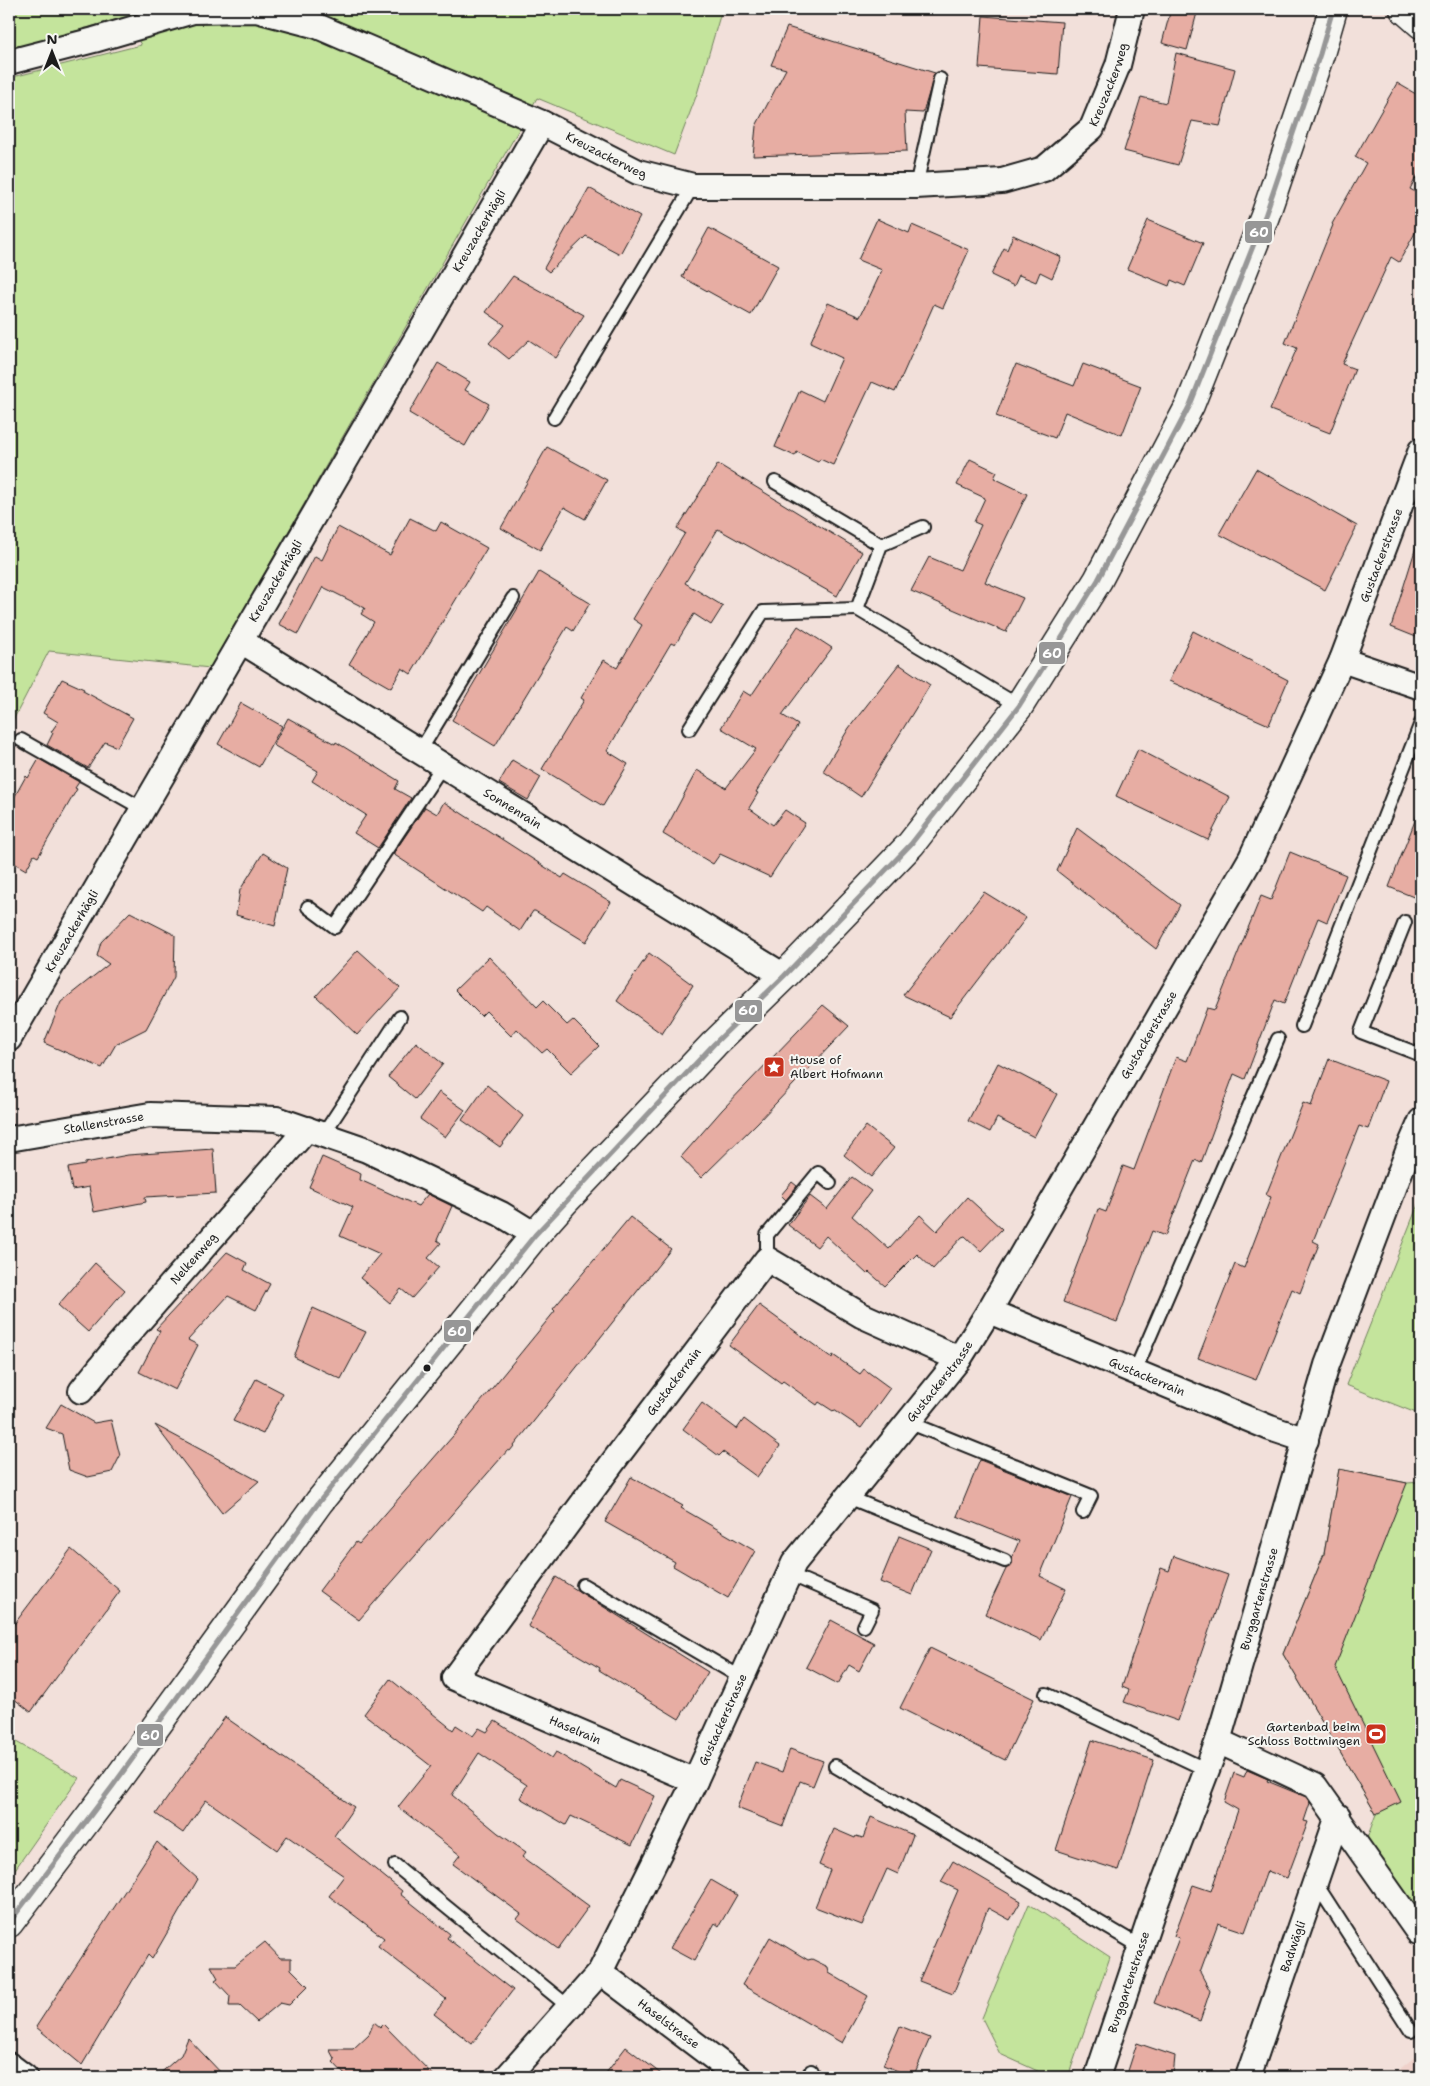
<svg xmlns="http://www.w3.org/2000/svg" width="1430" height="2086" viewBox="0 0 1430 2086" font-family="'Shantell Sans',sans-serif">
  <style>
    .built { fill: #efd1ca }
    .green { fill: #c4e49c; stroke: #70805c }
    .building { fill: #e7ada3; stroke: #1c1c1c }
    .lines { fill: none; stroke-linecap: round; stroke-linejoin: round }
    .lane-casing { stroke: #1c1c1c; stroke-width: 16 }
    .street-casing { stroke: #1c1c1c; stroke-width: 28 }
    .secondary-casing { stroke: #1c1c1c; stroke-width: 31 }
    .lane { stroke: #f6f6f2; stroke-width: 12 }
    .street { stroke: #f6f6f2; stroke-width: 24 }
    .secondary { stroke: #f6f6f2; stroke-width: 28 }
    .bus-1-casing { stroke: #f6f6f2; stroke-width: 9 }
    .bus-1 { stroke: #979797; stroke-width: 5 }
    .bus-dot { fill: #1c1c1c; stroke: #f6f6f2; stroke-width: 2 }
    .labels { text-anchor: middle; dominant-baseline: central; stroke-width: 4; stroke-linejoin: round; paint-order: stroke }
    .street-label { font-size: 12px; fill: #1c1c1c; stroke: #f6f6f2 }
    .poi-label { font-size: 12px; fill: #1c1c1c; stroke: #f6f6f2; text-anchor: start }
    .line-badge { stroke: #f6f6f2; stroke-width: 2 }
    .badge-label { font-size: 14px; text-anchor: middle; font-weight: bold; fill: #fff }
  </style>
  <rect width="100%" height="100%" fill="#f2e0da"/>
  <filter id="ink" filterUnits="userSpaceOnUse"><feTurbulence type="fractalNoise" baseFrequency=".02" numOctaves="2"/><feDisplacementMap in="SourceGraphic" scale="10" xChannelSelector="R" yChannelSelector="G"/><feConvolveMatrix kernelMatrix="1 2 1 2 8 2 1 2 1" color-interpolation-filters="sRGB"/></filter>
  <g filter="url(#ink)">
    <!-- built -->
    <polygon class="built" points="1421,2052 1421,2077 1390,2077"/>
    <!-- green -->
    <g class="green">
      <polygon points="9,9 722,9 697,94 674,155 537,98 210,668 49,651 9,728 9,78 141,45 125,17 9,50"/>
      <polygon points="1421,1197 1421,1415 1346,1385"/>
      <polygon points="1339,1469 1407,1483 1421,1482 1421,1924 1366,1841 1376,1814 1283,1654 1324,1554"/>
      <polygon points="11,1739 79,1778 9,1878 9,1740"/>
      <polygon points="1029,1904 1110,1957 1068,2077 1051,2077 1000,2054 982,2018"/>
    </g>
    <!-- building -->
    <g class="building">
      <polygon points="1171,9 1198,9 1187,50 1162,43"/>
      <polygon points="983,16 1062,22 1058,74 979,68"/>
      <polygon points="787,27 935,73 923,113 905,112 907,151 753,156 756,126 786,69 771,65"/>
      <polygon points="1176,53 1235,69 1220,126 1192,121 1178,165 1124,151 1141,97 1166,103"/>
      <polygon points="1397,83 1421,97 1421,168 1410,189 1421,195 1421,222 1399,262 1391,257 1342,364 1355,369 1330,433 1270,410 1297,348 1285,343 1333,225 1332,224 1366,163 1355,157"/>
      <polygon points="589,188 640,217 620,254 586,236 549,272 544,268"/>
      <polygon points="877,219 909,233 912,225 969,250 943,308 934,304 895,392 872,382 833,465 820,459 818,462 797,452 795,456 775,447 800,390 823,401 842,358 810,343 828,303 860,317 882,270 858,260"/>
      <polygon points="1148,220 1203,243 1185,286 1171,280 1169,286 1127,269"/>
      <polygon points="709,228 778,266 751,315 682,277"/>
      <polygon points="1013,235 1061,257 1052,278 1040,272 1036,282 1019,275 1014,286 991,275 1004,248 1007,250"/>
      <polygon points="513,276 584,315 556,358 529,340 509,359 489,343 505,325 486,312"/>
      <polygon points="438,363 470,382 465,390 489,404 465,446 409,413"/>
      <polygon points="1016,364 1074,386 1083,364 1141,386 1122,435 1065,412 1055,438 996,416"/>
      <polygon points="547,447 607,480 585,519 564,507 540,550 501,528"/>
      <polygon points="970,459 997,472 994,478 1027,494 985,582 1023,598 1006,632 911,591 929,557 960,570 981,525 974,522 985,498 957,485"/>
      <polygon points="718,464 862,552 837,596 718,529 685,583 723,606 711,625 694,614 675,645 671,643 607,751 628,764 603,806 542,769 584,700 581,698 604,660 617,668 642,625 633,619 685,533 677,529"/>
      <polygon points="1256,469 1357,526 1325,590 1219,534"/>
      <polygon points="410,518 436,531 441,522 487,548 411,674 402,668 391,688 349,664 374,622 361,614 365,608 323,587 298,634 279,624 315,556 322,560 338,527 390,555"/>
      <polygon points="1416,547 1421,548 1421,639 1391,627"/>
      <polygon points="539,572 590,603 573,631 567,627 495,746 452,720"/>
      <polygon points="798,626 832,648 782,715 798,725 756,792 758,793 749,808 773,825 785,810 805,823 770,877 720,854 713,864 663,834 697,770 726,788 756,749 721,728 743,691 751,696"/>
      <polygon points="1193,631 1288,680 1269,725 1169,681"/>
      <polygon points="899,664 930,685 861,797 823,771 849,728"/>
      <polygon points="62,679 84,689 83,691 133,718 117,747 105,742 88,768 47,745 53,733 51,732 58,722 43,713"/>
      <polygon points="241,703 282,726 259,767 218,744"/>
      <polygon points="288,718 335,744 336,742 399,781 395,789 411,798 378,848 354,833 366,815 312,781 318,771 273,745"/>
      <polygon points="1138,749 1230,797 1208,840 1116,796"/>
      <polygon points="39,759 79,782 75,788 77,789 38,857 34,855 26,870 9,860 9,807 26,776 28,778"/>
      <polygon points="512,760 541,777 528,800 499,783"/>
      <polygon points="444,802 562,878 565,874 611,902 586,942 535,911 533,911 520,931 486,907 482,912 393,854 425,807 437,814"/>
      <polygon points="1420,808 1421,808 1421,900 1389,887"/>
      <polygon points="1077,828 1180,905 1156,949 1057,871"/>
      <polygon points="1290,852 1346,875 1327,922 1318,918 1284,1004 1275,1000 1245,1079 1234,1074 1201,1163 1195,1160 1165,1236 1152,1231 1117,1322 1063,1302 1098,1209 1106,1212 1123,1166 1134,1170 1176,1057 1187,1061 1207,1008 1215,1010 1261,896 1271,900"/>
      <polygon points="263,853 287,868 275,926 236,915 240,890"/>
      <polygon points="984,892 1026,918 950,1017 903,995"/>
      <polygon points="130,912 175,935 174,977 146,1029 116,1044 102,1068 44,1043 61,1002 109,964 97,956 101,942"/>
      <polygon points="358,950 400,988 357,1035 316,996"/>
      <polygon points="649,953 693,985 662,1034 617,1001"/>
      <polygon points="489,957 537,1007 543,1001 567,1025 573,1020 599,1046 571,1073 547,1049 542,1053 517,1029 511,1036 486,1011 481,1016 455,990"/>
      <polygon points="823,1005 849,1026 758,1122 701,1178 681,1157 722,1110"/>
      <polygon points="416,1042 443,1064 415,1099 388,1077"/>
      <polygon points="1329,1059 1386,1081 1368,1129 1359,1126 1313,1241 1319,1244 1300,1293 1292,1289 1256,1380 1198,1358 1235,1264 1244,1268 1271,1197 1266,1195 1303,1103 1311,1106"/>
      <polygon points="998,1063 1057,1094 1034,1137 997,1118 990,1132 968,1121"/>
      <polygon points="487,1085 523,1116 500,1147 462,1120"/>
      <polygon points="439,1092 465,1110 445,1137 420,1119"/>
      <polygon points="866,1126 894,1148 871,1177 844,1155"/>
      <polygon points="213,1149 216,1193 145,1197 146,1202 94,1212 89,1187 72,1190 68,1168 85,1165 85,1163 128,1155"/>
      <polygon points="322,1157 361,1174 360,1180 418,1206 428,1194 452,1206 437,1240 441,1243 428,1258 439,1267 412,1298 401,1289 390,1303 360,1278 380,1254 340,1236 353,1207 309,1187"/>
      <polygon points="852,1177 871,1191 852,1216 889,1249 920,1215 937,1231 967,1197 1002,1229 981,1251 965,1236 962,1237 933,1269 917,1254 885,1286 869,1272 867,1274 826,1236 817,1247 788,1225 810,1196 827,1209"/>
      <polygon points="792,1182 797,1186 786,1200 781,1195"/>
      <polygon points="630,1217 671,1249 510,1451 508,1450 359,1620 319,1591 356,1542 359,1544 453,1436 555,1311 553,1309"/>
      <polygon points="227,1252 247,1263 244,1270 270,1284 256,1310 228,1296 188,1340 198,1345 175,1390 139,1372 160,1331 156,1329"/>
      <polygon points="95,1263 125,1290 88,1332 58,1305"/>
      <polygon points="759,1305 832,1358 833,1355 860,1374 864,1369 890,1388 861,1428 834,1410 833,1411 819,1402 817,1405 783,1381 781,1383 729,1345"/>
      <polygon points="313,1308 366,1332 341,1379 294,1357"/>
      <polygon points="256,1379 283,1393 263,1434 233,1421"/>
      <polygon points="702,1403 737,1429 744,1419 780,1446 757,1477 723,1452 719,1456 683,1429"/>
      <polygon points="61,1404 94,1423 111,1420 120,1456 112,1472 88,1477 69,1470 62,1434 46,1428"/>
      <polygon points="155,1425 222,1461 259,1481 222,1513"/>
      <polygon points="980,1460 1072,1497 1040,1576 1066,1589 1041,1640 985,1614 1006,1569 1012,1564 1012,1557 1019,1541 957,1516"/>
      <polygon points="1339,1469 1407,1483 1335,1667 1401,1802 1376,1814 1283,1654 1324,1554"/>
      <polygon points="631,1477 683,1506 681,1508 755,1551 728,1598 673,1566 675,1562 605,1522"/>
      <polygon points="899,1536 931,1549 912,1595 880,1582"/>
      <polygon points="71,1549 120,1591 31,1712 9,1695 9,1631"/>
      <polygon points="1174,1556 1228,1575 1178,1721 1124,1702 1129,1690 1122,1687 1161,1568 1169,1571"/>
      <polygon points="556,1577 708,1672 679,1719 599,1670 600,1668 528,1626"/>
      <polygon points="831,1620 874,1643 859,1671 849,1665 838,1684 806,1667"/>
      <polygon points="930,1648 1034,1699 1005,1760 900,1708"/>
      <polygon points="390,1679 453,1730 456,1725 473,1736 479,1728 487,1732 495,1721 552,1758 556,1752 616,1788 620,1780 655,1796 632,1845 571,1816 566,1825 520,1798 527,1785 479,1753 452,1795 498,1833 526,1852 522,1857 589,1906 558,1949 517,1919 521,1914 453,1864 460,1855 398,1807 431,1766 364,1714"/>
      <polygon points="225,1717 354,1807 334,1836 402,1891 400,1894 450,1934 447,1938 513,1990 472,2044 434,2014 446,1999 378,1946 384,1938 329,1896 344,1876 287,1836 277,1850 206,1800 183,1833 156,1814"/>
      <polygon points="1092,1740 1154,1760 1118,1870 1056,1850"/>
      <polygon points="790,1749 823,1761 813,1786 800,1781 783,1826 737,1808 755,1762 782,1772"/>
      <polygon points="1247,1770 1268,1779 1267,1781 1306,1797 1310,1803 1304,1821 1308,1822 1287,1878 1267,1871 1245,1932 1218,1923 1200,1972 1210,1991 1200,2021 1154,2003 1179,1938 1174,1936 1193,1885 1211,1891 1238,1810 1224,1802 1234,1773 1244,1777"/>
      <polygon points="871,1817 913,1835 898,1874 887,1869 862,1925 815,1907 830,1870 819,1865 834,1829 855,1838 856,1836 863,1838"/>
      <polygon points="157,1842 198,1879 152,1959 148,1955 82,2065 36,2027"/>
      <polygon points="953,1861 1021,1901 1010,1920 988,1908 953,1994 919,1981 958,1890 941,1882"/>
      <polygon points="711,1880 737,1895 719,1926 715,1923 694,1961 670,1948"/>
      <polygon points="770,1937 808,1960 812,1959 828,1967 829,1973 868,1996 842,2043 742,1985"/>
      <polygon points="265,1942 280,1958 291,1958 291,1969 308,1986 289,2005 280,2003 257,2022 240,2006 229,2006 230,1996 215,1980 218,1978 211,1966 235,1966"/>
      <polygon points="374,2022 380,2027 383,2024 435,2077 347,2077 333,2062 335,2060 329,2049 353,2049 369,2034"/>
      <polygon points="900,2026 930,2038 913,2077 883,2065"/>
      <polygon points="188,2038 225,2077 156,2077 181,2055"/>
      <polygon points="1137,2043 1175,2056 1173,2077 1126,2077"/>
      <polygon points="626,2047 665,2077 603,2077"/>
    </g>
    <g class="lines">
      <!-- lane casing -->
      <g class="lane-casing">
        <g id="lane">
          <polyline points="916,186 940,79"/>
          <polyline points="554,418 693,186"/>
          <polyline points="775,482 881,545"/>
          <polyline points="923,527 881,545 857,609 1019,706"/>
          <polyline points="689,729 763,612 857,609"/>
          <polyline points="21,740 143,809"/>
          <polyline points="420,751 513,598"/>
          <polyline points="308,907 335,927 443,765"/>
          <polyline points="1405,922 1361,1032 1421,1055"/>
          <polyline points="1302,1026 1421,723"/>
          <polyline points="323,1135 400,1017"/>
          <polyline points="767,1259 767,1235 818,1173 830,1183"/>
          <polyline points="1135,1371 1278,1039"/>
          <polyline points="908,1422 1091,1496 1083,1512"/>
          <polyline points="848,1497 1005,1561"/>
          <polyline points="789,1574 872,1610 864,1626"/>
          <polyline points="583,1585 742,1678"/>
          <polyline points="1046,1694 1207,1770"/>
          <polyline points="835,1766 1141,1947"/>
          <polyline points="395,1865 569,2007"/>
          <polyline points="1315,1882 1411,2031"/>
          <polyline points="807,2077 811,2071"/>
        </g>
      </g>
      <!-- street casing -->
      <g class="street-casing">
        <g id="street">
          <path id="s1" d="M 9,62 L 94,40 L 193,11 L 256,10 L 317,26 L 542,123 L 638,172 L 693,186 L 916,186 L 1002,181 L 1044,169 L 1092,128 L 1118,65 L 1132,9"/>
          <path id="s2" d="M 241,641 L 784,976"/>
          <polyline points="1342,660 1421,687"/>
          <path id="s3" d="M 9,1039 L 542,123"/>
          <path id="s4" d="M 9,1139 L 150,1115 L 277,1119 L 367,1150 L 501,1214 L 535,1235"/>
          <path id="s5" d="M 989,1311 L 1270,1428 L 1306,1440"/>
          <path id="s6" d="M 81,1391 L 114,1350 L 307,1129"/>
          <polyline points="1218,1741 1315,1786 1418,1932"/>
          <path id="s7" d="M 695,1781 L 454,1678 L 616,1458 L 767,1259 L 861,1315 L 959,1359"/>
          <path id="s8" d="M 600,1972 L 739,2077"/>
          <polyline points="9,2065 25,2077"/>
          <path id="s9" d="M 507,2077 L 600,1972 L 695,1781 L 794,1563 L 959,1359 L 989,1311 L 1251,858 L 1342,660 L 1421,450"/>
          <path id="s10" d="M 1097,2077 L 1151,1916 L 1218,1741 L 1327,1365 L 1408,1151 L 1421,1121"/>
          <path id="s11" d="M 1248,2077 L 1338,1816"/>
        </g>
      </g>
      <!-- secondary casing -->
      <g class="secondary-casing">
        <g id="secondary">
          <polyline points="1404,9 1421,24"/>
          <polyline points="9,1923 112,1787 319,1502 535,1235 565,1201 714,1044 784,976 911,844 1019,706 1098,580 1190,405 1265,216 1320,54 1333,9"/>
        </g>
      </g>
      <!-- lane -->
      <use href="#lane" class="lane"/>
      <!-- street -->
      <use href="#street" class="street"/>
      <!-- secondary -->
      <use href="#secondary" class="secondary"/>
      <!-- bus-1 casing -->
      <g class="bus-1-casing">
        <polyline id="bus-1" points="9,1923 112,1787 319,1502 535,1235 714,1044 784,976 911,844 1019,706 1098,580 1190,405 1265,216 1320,54 1333,9"/>
      </g>
      <!-- bus-1 -->
      <use href="#bus-1" class="bus-1"/>
    </g>
  </g>
  <!-- icons -->
  <defs>
    <g id="sight-square" transform="scale(1.125)"><rect x="-9" y="-9" width="18" height="18" rx="4" fill="#c8321e" stroke="#f6f6f2"/><path d="M0-6L1.8-2.2L6-1.7L2.9 1.2L3.7 5.4L0 3.3L-3.7 5.4L-2.9 1.2L-6-1.7L-1.8-2.2Z" fill="#fff"/></g>
    <g id="stadium-square" transform="scale(1.125)"><rect x="-9" y="-9" width="18" height="18" rx="4" fill="#c8321e" stroke="#f6f6f2"/><path d="M0-5a6.5 5 0 1 0 0 10a6.5 5 0 1 0 0-10ZM-3.5-1.8h7v3.6h-7Z" fill="#fff"/></g>
  </defs>
  <g fill-rule="evenodd">
    <use href="#sight-square" x="774" y="1067"/>
    <use href="#stadium-square" x="1376" y="1734"/>
  </g>
  <!-- markers -->
  <circle class="bus-dot" cx="427" cy="1368" r="4.5"/>
  <g class="labels">
    <!-- street labels -->
    <g class="street-label">
      <text stroke="none"><textPath href="#s1" startOffset="1189">Kreuzackerweg</textPath></text>
      <text stroke="none"><textPath href="#s1" startOffset="634">Kreuzackerweg</textPath></text>
      <text stroke="none"><textPath href="#s3" startOffset="935">Kreuzackerhägli</textPath></text>
      <text stroke="none"><textPath href="#s9" startOffset="1765">Gustackerstrasse</textPath></text>
      <text stroke="none"><textPath href="#s3" startOffset="530">Kreuzackerhägli</textPath></text>
      <text stroke="none"><textPath href="#s2" startOffset="319">Sonnenrain</textPath></text>
      <text stroke="none"><textPath href="#s3" startOffset="125">Kreuzackerhägli</textPath></text>
      <text stroke="none"><textPath href="#s9" startOffset="1231">Gustackerstrasse</textPath></text>
      <text stroke="none"><textPath href="#s4" startOffset="96">Stallenstrasse</textPath></text>
      <text stroke="none"><textPath href="#s6" startOffset="174">Nelkenweg</textPath></text>
      <text stroke="none"><textPath href="#s5" startOffset="171">Gustackerrain</textPath></text>
      <text stroke="none"><textPath href="#s9" startOffset="826">Gustackerstrasse</textPath></text>
      <text stroke="none"><textPath href="#s7" startOffset="631">Gustackerrain</textPath></text>
      <text stroke="none"><textPath href="#s10" startOffset="505">Burggartenstrasse</textPath></text>
      <text stroke="none"><textPath href="#s9" startOffset="421">Gustackerstrasse</textPath></text>
      <text transform="translate(575 1730) rotate(23)">Haselrain</text>
      <text stroke="none"><textPath href="#s11" startOffset="138">Badwägli</textPath></text>
      <text stroke="none"><textPath href="#s10" startOffset="100">Burggartenstrasse</textPath></text>
      <text stroke="none"><textPath href="#s8" startOffset="86">Haselstrasse</textPath></text>
    </g>
    <!-- poi labels -->
    <g class="poi-label">
      <text x="790" y="1060">House of<tspan x="790" dy="14">Albert Hofmann</tspan></text>
      <text x="1360" y="1727" text-anchor="end">Gartenbad beim<tspan x="1360" dy="14">Schloss Bottmingen</tspan></text>
    </g>
  </g>
  <g class="line-badge">
    <rect x="1244" y="220" width="29" height="24" rx="5" fill="#979797"/>
    <rect x="1038" y="641" width="28" height="24" rx="5" fill="#979797"/>
    <rect x="734" y="999" width="29" height="24" rx="5" fill="#979797"/>
    <rect x="443" y="1319" width="29" height="24" rx="5" fill="#979797"/>
    <rect x="136" y="1723" width="28" height="24" rx="5" fill="#979797"/>
  </g>
  <g class="badge-label">
    <text x="1259" y="237">60</text>
    <text x="1052" y="658">60</text>
    <text x="748" y="1015">60</text>
    <text x="457" y="1336">60</text>
    <text x="150" y="1740">60</text>
  </g>
  <!-- margin -->
  <rect width="1430" height="2086" fill="none" stroke="#f6f6f2" stroke-width="30"/>
  <rect x="15" y="15" width="1400" height="2056" fill="none" stroke="#1c1c1c" stroke-width="2" filter="url(#ink)"/>
  <!-- north arrow -->
  <g transform="translate(52 52)" stroke="#f6f6f2" stroke-width="4" paint-order="stroke">
  <path d="M0-4L9 19L0 12L-9 19Z" fill="#1c1c1c"/>
  <text y="-8" font-size="14" font-weight="bold" text-anchor="middle" fill="#1c1c1c">N</text>
  </g>
</svg>
